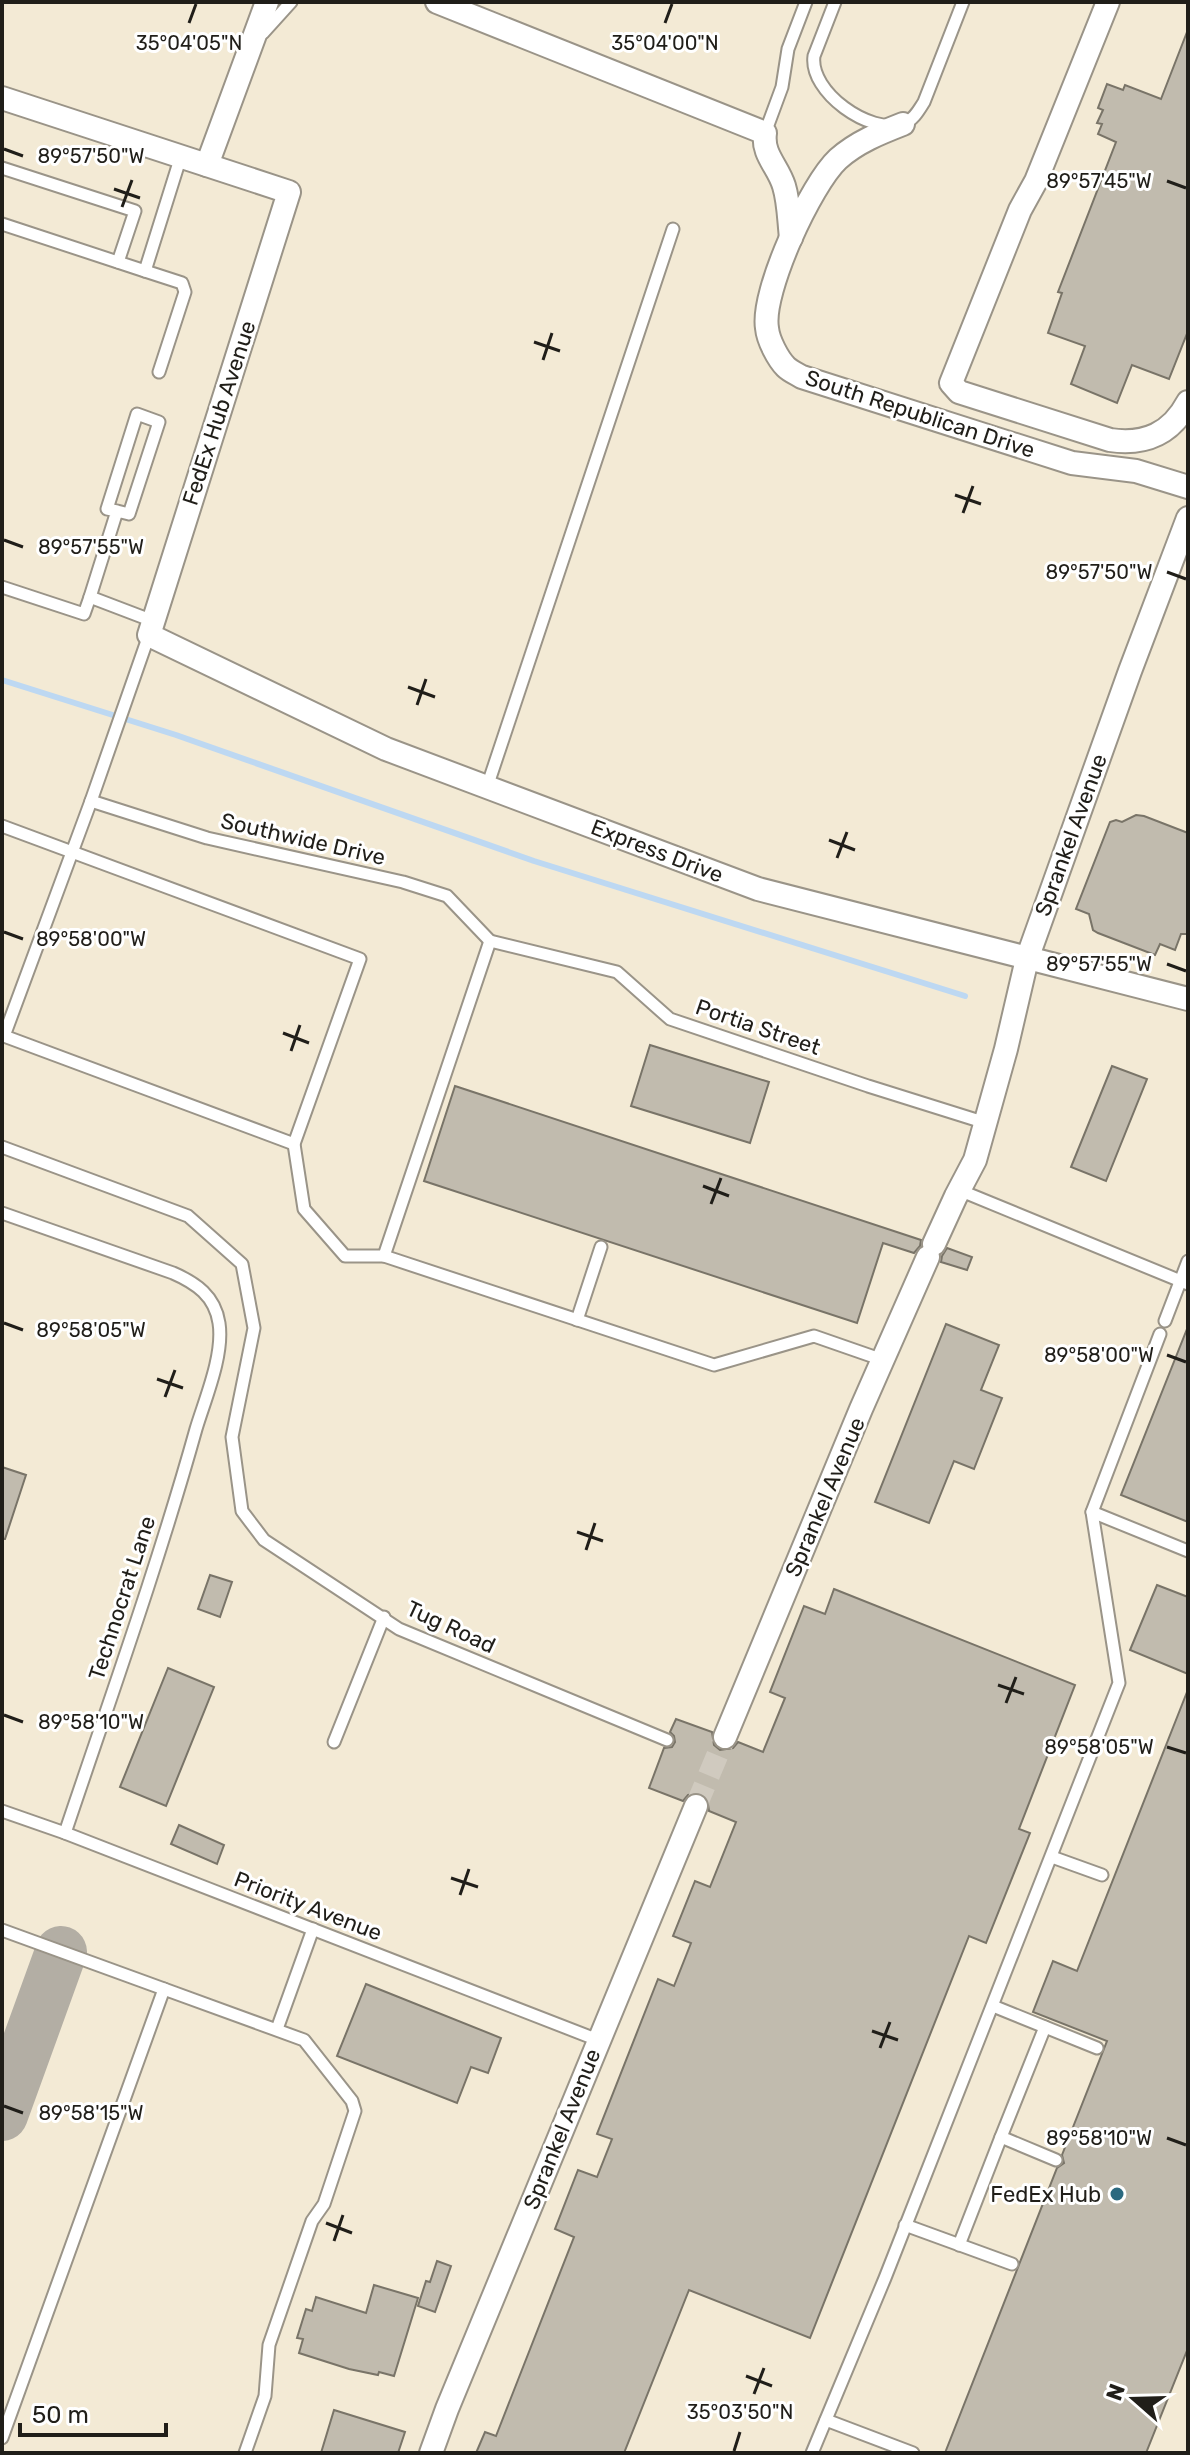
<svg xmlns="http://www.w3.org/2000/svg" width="1190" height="2455" viewBox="0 0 1190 2455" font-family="Rubik,sans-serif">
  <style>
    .built { fill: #f3ead5 }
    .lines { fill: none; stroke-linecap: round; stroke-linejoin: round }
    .stream { stroke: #bdd8f2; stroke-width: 6 }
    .taxiway { stroke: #b3aea4; stroke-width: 52 }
    .building { fill: #c1bbae; stroke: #797468; stroke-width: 2 }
    .minor-tunnel { stroke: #d0cabf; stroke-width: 22; stroke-dasharray: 22 11; stroke-linecap: butt }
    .service-casing { stroke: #9a9488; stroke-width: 15 }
    .minor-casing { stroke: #9a9488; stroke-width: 26 }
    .service { stroke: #fff; stroke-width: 11 }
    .minor { stroke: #fff; stroke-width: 22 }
    .ticks { fill: none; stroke: #201e19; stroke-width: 3 }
    .poi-dot { fill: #2b697f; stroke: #fff; stroke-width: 3 }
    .labels { text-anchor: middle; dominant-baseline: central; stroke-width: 6; stroke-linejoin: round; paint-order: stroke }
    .street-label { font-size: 22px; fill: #201e19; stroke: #fff }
    .poi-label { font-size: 22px; fill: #201e19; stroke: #fff; text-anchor: end }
    .ticks-label { font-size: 20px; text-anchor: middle; fill: #201e19; stroke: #fff; stroke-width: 6; stroke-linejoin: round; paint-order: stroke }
  </style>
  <rect width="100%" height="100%" fill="#fcf5e8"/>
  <!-- built -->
  <rect class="built" x="2" y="2" width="1186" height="2451"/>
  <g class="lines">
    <!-- stream -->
    <polyline class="stream" points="2,680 176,735 534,861 965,996"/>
    <!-- taxiway -->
    <polyline class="taxiway" points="2,2115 61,1952"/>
  </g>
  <!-- building -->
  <g class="building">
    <polygon points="1187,32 1188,331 1169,379 1132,365 1117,403 1071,384 1085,346 1048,333 1062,293 1058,292 1116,142 1098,134 1102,124 1097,123 1103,110 1098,108 1107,84 1123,90 1125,85 1161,99"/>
    <polygon points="1136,815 1144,816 1188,833 1188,934 1181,934 1175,950 1160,944 1155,955 1098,933 1093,930 1089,914 1076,909 1110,822 1116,820 1122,822"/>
    <polygon points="650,1045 769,1082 750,1143 631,1106"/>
    <polygon points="1112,1066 1147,1079 1106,1181 1071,1167"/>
    <polygon points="455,1086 921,1240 920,1246 914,1253 883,1243 857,1323 424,1181"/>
    <polygon points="947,1248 972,1257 967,1270 941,1262 942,1256"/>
    <polygon points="946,1324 999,1345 981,1390 1002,1398 974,1469 954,1461 929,1523 875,1502"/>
    <polygon points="1187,1329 1188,1330 1188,1522 1121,1495"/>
    <polygon points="2,1467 26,1475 5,1539 2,1539"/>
    <polygon points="210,1575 232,1582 220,1617 198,1609"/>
    <polygon points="1157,1585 1188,1597 1188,1674 1130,1650"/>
    <polygon points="834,1589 1075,1685 1019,1829 1030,1833 986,1943 969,1936 810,2338 689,2290 624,2453 476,2453 485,2432 496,2436 574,2237 555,2229 578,2170 597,2177 612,2139 597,2134 658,1979 674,1986 691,1943 673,1936 695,1881 710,1887 736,1822 709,1811 707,1798 701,1793 688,1795 683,1801 649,1788 664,1748 672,1747 675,1742 674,1736 670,1732 676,1719 712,1732 714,1745 720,1750 733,1748 738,1742 763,1752 785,1698 770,1692 804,1606 825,1614"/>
    <polygon points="168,1668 214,1687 166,1806 120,1787"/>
    <polygon points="1187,1692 1188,2348 1146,2453 945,2453 1057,2168 1064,2163 1062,2155 1107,2041 1033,2012 1053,1961 1077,1971"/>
    <polygon points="179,1825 224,1845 217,1864 171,1844"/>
    <polygon points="366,1984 501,2038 488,2073 471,2067 457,2103 337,2056"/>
    <polygon points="437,2261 451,2266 435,2312 418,2306 426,2281 430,2282"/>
    <polygon points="374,2285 418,2298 394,2376 379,2372 378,2375 349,2369 299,2353 303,2339 297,2338 306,2309 312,2311 316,2297 366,2313"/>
    <polygon points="334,2410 405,2432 398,2453 321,2453"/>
  </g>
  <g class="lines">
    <!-- minor-tunnel -->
    <polyline class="minor-tunnel" points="696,1806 725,1737"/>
    <!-- service casing -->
    <g class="service-casing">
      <g id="service">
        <path d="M 835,2 L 814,56 C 809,92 870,135 903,124 C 913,121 919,110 924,102 L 963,2"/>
        <polyline points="263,33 291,2"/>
        <polyline points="765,133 782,87 788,49 806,2"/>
        <polyline points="2,168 135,211 118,262"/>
        <polyline points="2,224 145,271"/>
        <polyline points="159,372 185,292 182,283 145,271 181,156"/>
        <polyline points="2,587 84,614 90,597 153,621"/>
        <polyline points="90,597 117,511 129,514 159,422 137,414 107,509 117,511"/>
        <polyline points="487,787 673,229"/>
        <polyline points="91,801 207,838 403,882 447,896 490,941"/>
        <polyline points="2,826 360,959 294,1144 304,1209 345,1256 384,1256"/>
        <polyline points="2,1035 4,1036 91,801 149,635"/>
        <polyline points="4,1036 294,1144"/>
        <polyline points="2,1147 188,1216 242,1264 254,1328 232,1437 242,1511 264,1540 399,1629 667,1740"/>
        <polyline points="959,1190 1188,1284"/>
        <path d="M 2,1213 L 173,1273 C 196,1283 215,1296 219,1323 C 224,1355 205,1399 196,1429 C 158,1565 110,1699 65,1833"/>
        <polyline points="577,1320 601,1247"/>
        <polyline points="1165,1321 1188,1261"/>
        <polyline points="883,1360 814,1336 714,1365 384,1256 490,941 617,972 670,1019 868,1086 986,1123"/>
        <polyline points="1092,1512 1188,1551"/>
        <polyline points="334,1742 384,1617"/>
        <polyline points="2,1811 65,1833 598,2040"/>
        <polyline points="1052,1857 1102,1875"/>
        <polyline points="2,1930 164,1989"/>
        <polyline points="993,2006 1097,2048"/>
        <polyline points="1045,2027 1001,2137 1056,2160"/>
        <polyline points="277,2029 313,1929"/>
        <polyline points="905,2225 1012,2264"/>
        <polyline points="959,2245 1001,2137"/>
        <polyline points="826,2420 913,2453"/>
        <polyline points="2,2438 164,1989 304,2040 352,2101 355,2111 324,2204 312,2221 269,2345 265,2396 245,2453"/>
        <polyline points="812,2453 885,2278 1119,1683 1092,1512 1160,1334"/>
      </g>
    </g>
    <!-- minor casing -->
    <g class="minor-casing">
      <g id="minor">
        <path d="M 437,2 L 765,133 C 762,155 778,166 784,186 C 789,202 789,221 791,238"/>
        <path d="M 1108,2 L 1036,181 L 1020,210 L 951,383 L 959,392 L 1110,440 C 1145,445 1171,434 1188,402"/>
        <polyline points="2,98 289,192 149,635 386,749 758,889 1188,999"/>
        <path d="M 903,124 C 880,133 857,142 838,159 C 811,184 761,292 767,328 C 768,340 778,359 786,367 C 790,371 797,374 802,377 L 1072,463 L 1136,471 L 1188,487"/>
        <polyline points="207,165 267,2"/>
        <polyline points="934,1244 956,1196 975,1160 1006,1049 1027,959 1130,671 1188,518"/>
        <polyline points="725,1737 861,1409 928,1257"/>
        <polyline points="431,2453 447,2409 696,1806"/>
      </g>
    </g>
    <!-- service -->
    <use href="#service" class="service"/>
    <!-- minor -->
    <use href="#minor" class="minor"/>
  </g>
  <!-- ticks -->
  <path class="ticks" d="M 189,23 L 196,4M 665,23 L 672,4M 4,149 L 23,156M 1167,181 L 1186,188M 114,189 L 140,198M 122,207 L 132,180M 534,342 L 560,351M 543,360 L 552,333M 955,495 L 981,504M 963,513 L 973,486M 4,540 L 23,547M 1167,572 L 1186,579M 408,687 L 435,697M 417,705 L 426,679M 829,840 L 855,850M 837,858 L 847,832M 4,932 L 23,939M 1167,964 L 1186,971M 283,1033 L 309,1043M 291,1051 L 300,1025M 703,1186 L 729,1196M 711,1204 L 721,1178M 4,1323 L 23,1330M 1167,1355 L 1186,1362M 157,1379 L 183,1388M 165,1397 L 175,1370M 577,1532 L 603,1541M 586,1550 L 595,1523M 998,1685 L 1024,1694M 1006,1703 L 1016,1677M 4,1715 L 23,1722M 1167,1747 L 1186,1753M 451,1878 L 478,1887M 460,1895 L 469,1869M 872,2031 L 898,2040M 880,2048 L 890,2022M 4,2106 L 23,2113M 1167,2138 L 1186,2145M 326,2223 L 352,2233M 334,2241 L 343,2215M 746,2376 L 772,2386M 754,2394 L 764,2368M 734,2451 L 740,2432"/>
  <!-- markers -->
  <circle class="poi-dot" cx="1117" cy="2194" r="8"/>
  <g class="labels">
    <!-- street labels -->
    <g class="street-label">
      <text transform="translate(219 413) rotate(-72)">FedEx Hub Avenue</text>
      <text transform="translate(920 414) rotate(18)">South Republican Drive</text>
      <text transform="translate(1071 835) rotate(-70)">Sprankel Avenue</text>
      <text transform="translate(303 839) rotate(13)">Southwide Drive</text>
      <text transform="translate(657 851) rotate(21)">Express Drive</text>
      <text transform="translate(758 1027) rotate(19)">Portia Street</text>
      <text transform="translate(825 1497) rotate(-67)">Sprankel Avenue</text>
      <text transform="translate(122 1598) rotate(-72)">Technocrat Lane</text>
      <text transform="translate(451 1627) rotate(25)">Tug Road</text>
      <text transform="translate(308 1906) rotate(21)">Priority Avenue</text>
      <text transform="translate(562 2129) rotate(-68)">Sprankel Avenue</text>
    </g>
    <!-- poi labels -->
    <g class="poi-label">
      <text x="1101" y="2194">FedEx Hub</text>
    </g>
  </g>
  <g class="ticks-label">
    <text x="189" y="50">35°04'05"N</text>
    <text x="665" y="50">35°04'00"N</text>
    <text x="91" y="163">89°57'50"W</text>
    <text x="1099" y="188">89°57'45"W</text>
    <text x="91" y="554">89°57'55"W</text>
    <text x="1099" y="579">89°57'50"W</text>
    <text x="91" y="946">89°58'00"W</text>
    <text x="1099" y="971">89°57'55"W</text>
    <text x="91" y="1337">89°58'05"W</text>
    <text x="1099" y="1362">89°58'00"W</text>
    <text x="91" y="1729">89°58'10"W</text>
    <text x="1099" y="1754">89°58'05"W</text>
    <text x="91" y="2120">89°58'15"W</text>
    <text x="1099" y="2145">89°58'10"W</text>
    <text x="740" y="2419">35°03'50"N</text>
  </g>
  <!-- border -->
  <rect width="1190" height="2455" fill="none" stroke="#201e19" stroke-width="8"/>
  <!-- north arrow -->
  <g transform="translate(1134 2399) rotate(290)" stroke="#ffffff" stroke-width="6" paint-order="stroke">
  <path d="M0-6L14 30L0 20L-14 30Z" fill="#201e19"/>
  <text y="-12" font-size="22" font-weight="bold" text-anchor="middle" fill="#201e19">N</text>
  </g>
  <!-- scale -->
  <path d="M20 2423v12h146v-12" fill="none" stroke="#201e19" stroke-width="4"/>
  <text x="32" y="2423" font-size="24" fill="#201e19" stroke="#ffffff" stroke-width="6" paint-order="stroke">50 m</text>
</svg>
